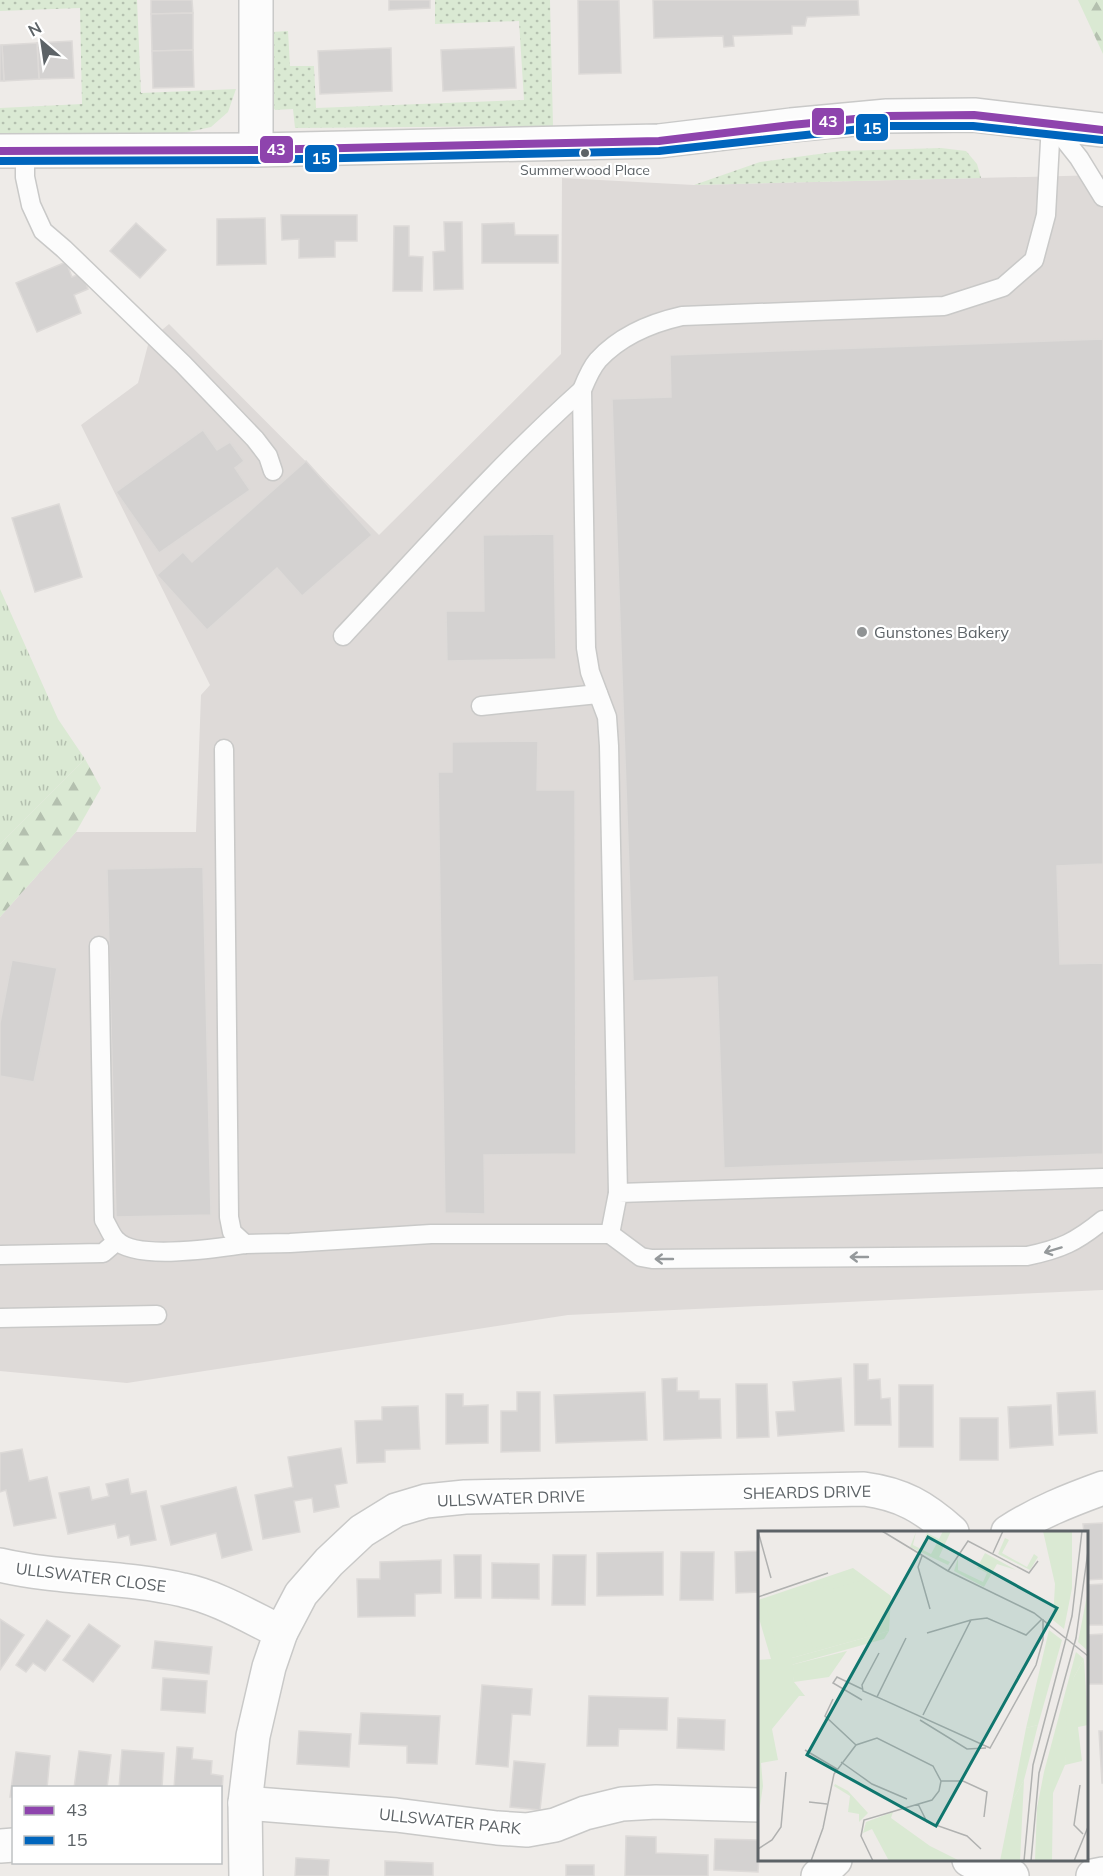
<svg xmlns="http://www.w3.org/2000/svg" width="1103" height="1876" viewBox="0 0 1103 1876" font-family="Mulish,sans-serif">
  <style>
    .industrial { fill: #dedad8 }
    .grass { fill: url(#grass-dots) }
    .forest { fill: url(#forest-firs) }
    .park { fill: url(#park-tufts) }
    .building { fill: #d4d2d1; stroke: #dddad8; stroke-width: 1.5 }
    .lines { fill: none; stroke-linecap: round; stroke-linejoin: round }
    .service-casing { stroke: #c9c9c8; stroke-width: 21 }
    .minor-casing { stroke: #c9c9c8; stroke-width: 36 }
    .tertiary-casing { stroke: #c9c9c8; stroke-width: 36 }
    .service { stroke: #fcfcfc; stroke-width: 18 }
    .minor { stroke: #fcfcfc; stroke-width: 33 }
    .tertiary { stroke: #fcfcfc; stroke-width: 33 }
    .bus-1-casing { stroke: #fff; stroke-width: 12 }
    .bus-2-casing { stroke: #fff; stroke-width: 12 }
    .bus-1 { stroke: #8e44ad; stroke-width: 8 }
    .bus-2 { stroke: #0065bd; stroke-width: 8 }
    .oneway { stroke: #95999b }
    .bus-dot { fill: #5d6367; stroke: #fff; stroke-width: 2 }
    .poi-dot { fill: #909394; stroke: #fff; stroke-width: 2 }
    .labels { text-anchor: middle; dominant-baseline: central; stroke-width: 4.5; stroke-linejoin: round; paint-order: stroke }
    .bus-label { font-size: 14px; fill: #5d6367; stroke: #fff }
    .poi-label { font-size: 16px; fill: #5d6367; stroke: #fff; text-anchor: start }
    .street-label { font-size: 16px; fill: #5d6367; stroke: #fff }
    .inset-road { fill: none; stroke: #b0b1b0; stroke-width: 1.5 }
    .view { fill: #0f766e; fill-opacity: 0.15; stroke: #0f766e; stroke-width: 3 }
    .inset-edge { fill: none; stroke: #5d6367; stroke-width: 3 }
    .line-badge { stroke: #fff; stroke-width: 2 }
    .badge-label { font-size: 16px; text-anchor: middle; font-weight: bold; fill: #fff }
  </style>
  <defs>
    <pattern id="grass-dots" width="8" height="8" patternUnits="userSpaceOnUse" patternTransform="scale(1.5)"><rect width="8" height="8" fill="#dae9d3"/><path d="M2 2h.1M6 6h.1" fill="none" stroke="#b4c0af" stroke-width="1.8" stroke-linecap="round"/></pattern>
    <pattern id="forest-firs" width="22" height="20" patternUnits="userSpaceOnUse" patternTransform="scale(1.5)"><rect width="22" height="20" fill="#dae9d3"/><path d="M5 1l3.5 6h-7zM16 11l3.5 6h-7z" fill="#b4c0af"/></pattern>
    <pattern id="park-tufts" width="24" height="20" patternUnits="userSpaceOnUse" patternTransform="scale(1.5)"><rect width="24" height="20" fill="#dae9d3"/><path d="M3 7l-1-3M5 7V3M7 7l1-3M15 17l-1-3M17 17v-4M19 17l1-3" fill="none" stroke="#b4c0af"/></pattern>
  </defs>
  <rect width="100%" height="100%" fill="#eeebe8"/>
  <!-- industrial -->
  <polygon class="industrial" points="1103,175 1103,1290 568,1315 127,1383 0,1371 0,917 76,832 196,832 201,695 210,685 81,425 138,383 149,341 169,324 379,535 561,354 562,178 694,185"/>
  <!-- grass -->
  <g class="grass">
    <polygon points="0,0 137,0 141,93 236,89 228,112 211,127 184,133 0,134 0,108 82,104 80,8 0,11"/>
    <polygon points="435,0 550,0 553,126 295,128 293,109 275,110 269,101 272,32 288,31 290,66 314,66 316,108 524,100 519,21 435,24"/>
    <polygon points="941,148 966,151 977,164 981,178 694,185 760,162 841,151"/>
  </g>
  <!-- forest -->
  <g class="forest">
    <polygon points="1078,0 1103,0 1103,54"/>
    <polygon points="85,759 101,788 76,832 0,917 0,844"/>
  </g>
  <!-- park -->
  <polygon class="park" points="0,589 58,719 85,759 0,844"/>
  <!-- building -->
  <g class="building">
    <polygon points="151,0 192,0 193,13 151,14"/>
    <polygon points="389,0 430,0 430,8 389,10"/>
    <polygon points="578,0 619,0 621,73 579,74"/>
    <polygon points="653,0 858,0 859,15 807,17 805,26 792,26 792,34 733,36 734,46 724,47 723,36 654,38"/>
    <polygon points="193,13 193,50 152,51 151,14"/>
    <polygon points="72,41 74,78 39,79 37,43"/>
    <polygon points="37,43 39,79 4,81 2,45"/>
    <polygon points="0,45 2,45 4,81 0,81"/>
    <polygon points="514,47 516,88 443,91 441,50"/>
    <polygon points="391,48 392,91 320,94 318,51"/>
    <polygon points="193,50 194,87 153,88 152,51"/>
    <polygon points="281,215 357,215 357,241 335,241 335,257 299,258 299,239 282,240"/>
    <polygon points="265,218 266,264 217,265 217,219"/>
    <polygon points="444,222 462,222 463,289 434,290 433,252 445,251"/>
    <polygon points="136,223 166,250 140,278 110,251"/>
    <polygon points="514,223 515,235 558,235 558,263 482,263 482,224"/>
    <polygon points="394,226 409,226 409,256 423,257 422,291 393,291"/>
    <polygon points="66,262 72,277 82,273 88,289 74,295 81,313 37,332 16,283"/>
    <polygon points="1103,339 1103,864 1057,866 1060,964 1103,963 1103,1154 724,1168 717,977 633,981 612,399 671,397 670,355"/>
    <polygon points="203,430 217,450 230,442 244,461 235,468 250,490 159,553 116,492"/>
    <polygon points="306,461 372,535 302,596 277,568 207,630 157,575 183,552 192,562"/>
    <polygon points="59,504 82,577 35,592 12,518"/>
    <polygon points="554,534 556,659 447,661 446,611 484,611 483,535"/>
    <polygon points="538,741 537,790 575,790 576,1154 484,1155 485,1214 445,1213 438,772 452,772 452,742"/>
    <polygon points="203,867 211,1215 116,1217 107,869"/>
    <polygon points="12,960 57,968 34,1082 0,1076 0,1023"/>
    <polygon points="854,1364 868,1364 868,1380 880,1379 881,1399 890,1398 891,1425 855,1425"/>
    <polygon points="677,1378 677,1391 699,1391 699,1399 720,1399 721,1438 664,1440 662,1379"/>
    <polygon points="841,1378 844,1431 778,1436 776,1412 795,1411 793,1382"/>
    <polygon points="736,1384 767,1384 769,1437 737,1438"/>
    <rect x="899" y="1385" width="34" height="62"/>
    <polygon points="1095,1391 1097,1433 1059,1435 1057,1393"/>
    <polygon points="517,1392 540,1392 540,1451 501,1452 501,1411 517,1411"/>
    <polygon points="645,1392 647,1440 556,1443 554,1395"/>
    <polygon points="446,1394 463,1394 463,1406 488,1405 488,1443 446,1444"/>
    <polygon points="1051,1405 1053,1445 1010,1448 1008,1407"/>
    <polygon points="418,1406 420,1449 385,1450 385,1462 357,1463 355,1421 382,1420 382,1407"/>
    <rect x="960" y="1418" width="38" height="42"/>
    <polygon points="341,1448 347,1483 335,1485 339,1507 314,1512 312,1498 294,1501 300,1532 263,1539 255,1495 293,1487 288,1457"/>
    <polygon points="22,1449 29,1481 47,1477 56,1518 14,1526 6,1490 0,1492 0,1453"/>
    <polygon points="128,1479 131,1494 146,1491 156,1540 131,1545 129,1535 118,1538 115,1524 68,1534 59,1493 89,1487 92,1500 109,1496 106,1484"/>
    <polygon points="236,1487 252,1550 222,1558 216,1533 171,1545 161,1506"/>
    <polygon points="1103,1523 1103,1579 1086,1580 1086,1532 1084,1532 1083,1524"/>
    <polygon points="758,1539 760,1539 760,1592 736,1593 735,1552 758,1551"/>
    <polygon points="663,1552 663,1595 597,1596 597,1553"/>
    <polygon points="681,1552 714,1552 713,1600 680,1600"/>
    <polygon points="454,1555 481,1555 481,1598 455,1598"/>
    <polygon points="553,1555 586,1555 585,1605 552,1605"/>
    <polygon points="441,1560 441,1593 415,1594 415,1616 358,1617 357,1579 380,1579 380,1562"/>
    <polygon points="492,1563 539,1564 539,1599 492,1598"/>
    <polygon points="1103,1584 1103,1625 1086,1625 1086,1585"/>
    <polygon points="0,1619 24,1635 0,1670"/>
    <polygon points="47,1620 70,1636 45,1671 33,1663 26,1672 16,1665"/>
    <polygon points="89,1624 120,1646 93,1682 63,1660"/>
    <polygon points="1103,1634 1103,1684 1086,1684 1086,1635"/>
    <polygon points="155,1641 212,1647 209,1674 152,1668"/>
    <polygon points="163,1678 207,1681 205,1713 161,1710"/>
    <polygon points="482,1685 532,1689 530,1715 512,1714 508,1767 476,1764"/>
    <polygon points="589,1696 668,1698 667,1730 619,1729 618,1746 587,1746"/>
    <polygon points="361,1713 440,1716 437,1764 407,1763 407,1746 359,1744"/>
    <polygon points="678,1718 725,1720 724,1750 677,1748"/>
    <polygon points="299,1731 351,1734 349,1767 297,1764"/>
    <polygon points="1099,1731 1103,1731 1103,1783 1102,1783"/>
    <polygon points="177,1747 193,1748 192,1759 212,1761 211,1774 223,1776 221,1807 220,1788 174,1788"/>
    <polygon points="122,1750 164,1753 162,1788 119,1788"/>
    <polygon points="79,1751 111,1755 107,1788 74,1788"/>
    <polygon points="16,1752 50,1756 47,1788 14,1788 14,1797 10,1797"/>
    <polygon points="514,1761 545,1764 540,1810 510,1807"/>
    <polygon points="626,1836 656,1837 656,1853 708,1855 708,1876 625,1876"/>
    <polygon points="715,1839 760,1840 758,1872 714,1870"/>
    <polygon points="296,1858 329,1860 328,1876 295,1876"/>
    <polygon points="385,1861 433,1863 433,1876 385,1876"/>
    <rect x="566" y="1865" width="28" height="11"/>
  </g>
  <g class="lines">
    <!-- service casing -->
    <g class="service-casing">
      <g id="service">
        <polyline points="1052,124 1079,158 1103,197"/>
        <polyline points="25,151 25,177 31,205 43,231 64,249 183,364 255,439 268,456 273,471"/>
        <path d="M 343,636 C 421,553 497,466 582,390"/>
        <polyline points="481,706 598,694"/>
        <polyline points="224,749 229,1217 232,1232 245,1244 290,1243 431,1234 610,1234 618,1193 1103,1178"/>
        <path d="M 99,946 L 104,1220 C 108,1226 111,1235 116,1240 C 136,1261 218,1248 245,1244"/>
        <path d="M 618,1193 L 609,746 L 607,717 L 590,672 L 586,648 L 582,390 C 586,380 591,368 598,360 C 620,336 651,323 682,316 L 944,306 L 1003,287 L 1034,260 L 1046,215 L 1051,123"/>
        <path d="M 610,1234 L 641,1257 L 652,1259 L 1027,1256 C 1061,1249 1076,1242 1103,1220"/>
        <polyline points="0,1255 103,1253 117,1241"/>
        <polyline points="0,1318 157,1315"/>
      </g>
    </g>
    <!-- minor casing -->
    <g class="minor-casing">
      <g id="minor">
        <polyline points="256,150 256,0"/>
        <path d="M 1008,1532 C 1037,1513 1070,1500 1103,1488"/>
        <path d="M 0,1565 C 60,1579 123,1576 183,1590 C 217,1597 250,1617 281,1632"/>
        <polyline points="245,1803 396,1815 497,1828 527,1830 555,1825 585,1813 622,1804 656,1802 760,1805"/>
        <polyline points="0,1846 14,1845"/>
        <polyline points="969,1860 1000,1874 1012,1876"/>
        <path d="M 246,1876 L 245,1803 L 253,1736 L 269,1667 L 281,1632 L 301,1594 L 329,1562 L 362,1531 L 396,1510 L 426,1501 L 465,1497 L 864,1489 C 902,1494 924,1507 952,1532"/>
        <polyline points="818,1876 835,1860"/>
        <polyline points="1093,1876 1103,1874"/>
      </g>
    </g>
    <!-- tertiary casing -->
    <g class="tertiary-casing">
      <polyline id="tertiary" points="0,151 256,150 659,141 791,125 887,116 974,115 1103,130"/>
    </g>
    <!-- service -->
    <use href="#service" class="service"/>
    <!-- minor -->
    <use href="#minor" class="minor"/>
    <!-- tertiary -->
    <use href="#tertiary" class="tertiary"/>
    <!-- bus-1 casing -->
    <g class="bus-1-casing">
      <polyline id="bus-1" points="0,151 256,150 659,141 791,125 887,116 974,115 1103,130"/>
    </g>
    <!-- bus-2 casing -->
    <g class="bus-2-casing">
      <polyline id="bus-2" points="0,161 256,160 659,151 888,126 973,126 1102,140"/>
    </g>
    <!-- bus-1 -->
    <use href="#bus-1" class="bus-1"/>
    <!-- bus-2 -->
    <use href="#bus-2" class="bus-2"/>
  </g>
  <!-- one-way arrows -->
  <defs><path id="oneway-shaft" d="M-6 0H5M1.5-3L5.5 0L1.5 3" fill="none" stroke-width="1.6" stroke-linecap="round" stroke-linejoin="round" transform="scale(1.5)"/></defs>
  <g class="oneway">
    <use href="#oneway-shaft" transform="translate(1053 1250) rotate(163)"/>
    <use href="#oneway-shaft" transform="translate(859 1257) rotate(180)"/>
    <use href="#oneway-shaft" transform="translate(664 1259) rotate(180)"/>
  </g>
  <!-- markers -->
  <circle class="bus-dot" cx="585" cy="153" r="5"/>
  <circle class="poi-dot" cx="862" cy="632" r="6"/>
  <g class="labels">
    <!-- bus labels -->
    <g class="bus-label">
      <text x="585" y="170">Summerwood Place</text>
    </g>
    <!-- poi labels -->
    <g class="poi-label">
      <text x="874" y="632">Gunstones Bakery</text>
    </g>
    <!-- street labels -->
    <g class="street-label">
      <text transform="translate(807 1492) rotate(-1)">SHEARDS DRIVE</text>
      <text transform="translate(511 1498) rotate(-2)">ULLSWATER DRIVE</text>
      <text transform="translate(91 1577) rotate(7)">ULLSWATER CLOSE</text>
      <text transform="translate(450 1821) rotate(6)">ULLSWATER PARK</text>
    </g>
  </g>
  <!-- overview -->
  <g transform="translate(758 1531)">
    <rect width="330" height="330" fill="#eeebe8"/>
    <path d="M 185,0 L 193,0 L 181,26 L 192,31 L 190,34 L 152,16 L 158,1 L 155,14 L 173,23 L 179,12 L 167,6 L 169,2 L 181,8 ZM 247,7 L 251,9 L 244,22 L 269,36 L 276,23 L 280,26 L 272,39 L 240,23 ZM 227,22 L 258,39 L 239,33 L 226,56 L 196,40 L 200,27 L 200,39 L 225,51 L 229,42 L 219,37 ZM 89,120 L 71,146 L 36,151 L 33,134 ZM 318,121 L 326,128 L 316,146 L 307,234 L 295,262 L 294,330 L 277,330 L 279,277 L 286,241 ZM 280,194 L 266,249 L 254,270 L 268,197 ZM 77,253 L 90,260 L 110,282 L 101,291 L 101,283 L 90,281 L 92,265 L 76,255 Z" fill="#dae9d3"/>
    <path d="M 285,0 L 314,0 L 314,57 L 306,98 L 295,89 L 297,53 ZM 330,59 L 330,120 L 320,111 ZM 291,99 L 304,109 L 280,194 L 268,197 ZM 131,100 L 126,108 L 33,134 L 34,127 ZM 326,128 L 330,194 L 320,196 L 324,230 L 307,234 L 309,175 L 316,146 ZM 266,249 L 262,330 L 242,330 L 254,270 Z" fill="#dae9d3"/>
    <path d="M 95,37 L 133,65 L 131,100 L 34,127 L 36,151 L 47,165 L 41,165 L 14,198 L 20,229 L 3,232 L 5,255 L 0,287 L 0,129 L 13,128 L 0,84 L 0,69 ZM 135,281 L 133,287 L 172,315 L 202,330 L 131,330 L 114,298 L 105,302 L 108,291 Z" fill="#dae9d3"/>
    <path d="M 105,49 L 121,99 L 90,109 L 75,58 ZM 71,54 L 86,108 L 55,118 L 40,65 ZM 37,71 L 50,116 L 21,124 L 9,79 Z" fill="#dae9d3"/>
    <path class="inset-road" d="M 0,0 L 13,47M 124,0 L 190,40 L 276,82 L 330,125M 235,22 L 245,0M 164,25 L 160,36 L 172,78M 190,40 L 210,10 L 271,42 L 280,30M 0,66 L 70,42M 169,102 L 213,89M 148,107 L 119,166 L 232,217 L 278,134 L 285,109 L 285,88M 119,166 L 105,160 L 104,154 L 121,122M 75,168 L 67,185 L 98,214M 104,169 L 75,152 L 79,146 L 104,158M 165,184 L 213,89 L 229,87 L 268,104 L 284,88M 162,189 L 209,218 L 228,217M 47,219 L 79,238M 83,231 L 114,253 L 149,268M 183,250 L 205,250 L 229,261 L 226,286M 322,254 L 316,294 L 325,303M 51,271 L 69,273M 160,273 L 169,291 L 209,305 L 223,318M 0,318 L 14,309 L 23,296 L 28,241M 53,330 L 65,297 L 76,243 L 98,214 L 119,207 L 175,235 L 183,250 L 181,260 L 174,269 L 106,289 L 103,305 L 115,330M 266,330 L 275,234 L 314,85 L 324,0M 273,330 L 281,242 L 318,107 L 330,20M 316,330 L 330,296"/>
    <path class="view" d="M 170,6 L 299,77 L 178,295 L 49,224 Z"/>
    <rect width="330" height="330" class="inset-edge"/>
  </g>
  <g class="line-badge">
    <rect x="811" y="107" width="34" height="29" rx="6" fill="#8e44ad"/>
    <rect x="855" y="113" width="34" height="29" rx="6" fill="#0065bd"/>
    <rect x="259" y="135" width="35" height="29" rx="6" fill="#8e44ad"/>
    <rect x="304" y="144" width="34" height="29" rx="6" fill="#0065bd"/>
  </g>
  <g class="badge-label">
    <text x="828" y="127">43</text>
    <text x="872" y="134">15</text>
    <text x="276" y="155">43</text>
    <text x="321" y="164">15</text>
  </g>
  <!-- legend -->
  <rect x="12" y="1786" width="210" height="78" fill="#ffffff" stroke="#bec1c2" stroke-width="1.5"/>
  <rect x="24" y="1806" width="30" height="9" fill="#8e44ad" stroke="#bec1c2" stroke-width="1.5"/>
  <text x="66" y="1816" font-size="18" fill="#5d6367">43</text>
  <rect x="24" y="1836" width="30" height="9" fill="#0065bd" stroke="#bec1c2" stroke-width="1.5"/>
  <text x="66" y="1846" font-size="18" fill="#5d6367">15</text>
  <!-- north arrow -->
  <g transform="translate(42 42) rotate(331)" stroke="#ffffff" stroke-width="4.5" paint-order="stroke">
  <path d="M0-4.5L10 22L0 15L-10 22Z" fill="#5d6367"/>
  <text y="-9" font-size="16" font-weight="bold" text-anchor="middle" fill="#5d6367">N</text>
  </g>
</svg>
